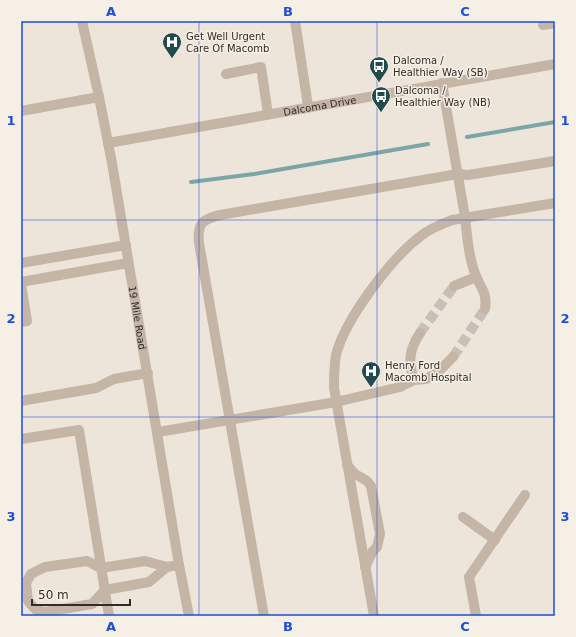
<svg xmlns="http://www.w3.org/2000/svg" width="576" height="637" viewBox="0 0 576 637" font-family="'DejaVu Sans',sans-serif">
  <style>
    .lines { fill: none; stroke-linecap: round; stroke-linejoin: round }
    .stream { stroke: #7ca5a8; stroke-width: 4 }
    .minor-tunnel { stroke: #c8c0b6; stroke-width: 10; stroke-dasharray: 10 5; stroke-linecap: butt }
    .minor { stroke: #c4b5a7; stroke-width: 10 }
    .grid { fill: none; stroke: #1d4ed8; stroke-width: 1; stroke-opacity: 0.55 }
    .labels { text-anchor: middle; dominant-baseline: central; stroke-width: 3; stroke-linejoin: round; paint-order: stroke }
    .poi-label { font-size: 10px; fill: #322b27; stroke: #f6efe5; text-anchor: start }
    .street-label { font-size: 10px; fill: #322b27; stroke: #f6efe5 }
    .neatline { fill: none; stroke: #1d4ed8; stroke-width: 1.5 }
    .grid-label { font-size: 13px; text-anchor: middle; font-weight: bold; fill: #1d4ed8 }
  </style>
  <rect width="100%" height="100%" fill="#eee5da"/>
  <g class="lines">
    <!-- stream -->
    <g class="stream">
      <polyline points="467,137 555,122"/>
      <polyline points="191,182 254,174 428,144"/>
    </g>
    <!-- minor-tunnel -->
    <g class="minor-tunnel">
      <polyline points="420,333 454,286"/>
      <polyline points="453,357 485,309"/>
    </g>
    <!-- minor -->
    <g class="minor">
      <path id="s1" d="M 82,21 L 99,97 L 112,163 L 179,565 L 189,616"/>
      <polyline points="295,21 308,106"/>
      <polyline points="543,25 555,23"/>
      <polyline points="226,74 261,67 268,114"/>
      <path d="M 442,83 L 465,217 C 467,236 469,259 476,276 C 482,291 487,291 485,309"/>
      <polyline points="21,111 99,97"/>
      <path id="s2" d="M 108,143 L 555,64"/>
      <polyline points="21,263 126,245"/>
      <polyline points="21,282 128,263"/>
      <polyline points="21,284 27,321 21,322"/>
      <polyline points="454,286 476,277"/>
      <path d="M 414,380 C 408,361 409,350 420,333"/>
      <polyline points="21,401 96,388 114,379 148,373"/>
      <polyline points="158,432 336,402 400,387 414,380 426,379 437,373 453,357"/>
      <polyline points="21,439 79,430 109,616"/>
      <polyline points="347,465 355,474 367,481 371,486 380,534 377,547 373,551 365,567"/>
      <polyline points="463,517 495,540"/>
      <polyline points="167,567 149,582 105,590 92,604 45,612 36,610 28,601 26,583 31,574 45,567 87,561 101,568 145,561 167,567 179,565"/>
      <path d="M 264,616 L 199,243 C 197,224 202,219 220,215 L 458,174 L 468,175 L 555,161"/>
      <path d="M 374,616 L 334,388 C 334,377 334,366 336,355 C 345,319 392,257 422,235 C 431,228 442,224 452,220 L 555,203"/>
      <polyline points="476,616 469,577 525,495"/>
    </g>
  </g>
  <!-- grid -->
  <path class="grid" d="M 199,21 L 199,616M 377,21 L 377,616M 21,220 L 555,220M 21,417 L 555,417"/>
  <!-- icons -->
  <defs>
    <g id="hospital-pin" transform="scale(1)"><path d="M0 17L-7.5 6A9.5 9.5 0 1 1 7.5 6Z" fill="#214b4e" stroke="#f6efe5"/><path d="M-5-5h3v3.5h4V-5h3V5h-3V1.5h-4V5h-3Z" fill="#fff"/></g>
    <g id="bus-pin" transform="scale(1)"><path d="M0 17L-7.5 6A9.5 9.5 0 1 1 7.5 6Z" fill="#214b4e" stroke="#f6efe5"/><path d="M-5-6H5V4H4V6H2V4H-2V6H-4V4H-5ZM-3.5-4V0h7V-4ZM-3.5 1.2v1.5H-2V1.2ZM2 1.2v1.5H3.5V1.2Z" fill="#fff"/></g>
  </defs>
  <g fill-rule="evenodd">
    <use href="#hospital-pin" x="172" y="42"/>
    <use href="#bus-pin" x="379" y="66"/>
    <use href="#bus-pin" x="381" y="96"/>
    <use href="#hospital-pin" x="371" y="371"/>
  </g>
  <g class="labels">
    <!-- poi labels -->
    <g class="poi-label">
      <text x="186" y="36">Get Well Urgent<tspan x="186" dy="12">Care Of Macomb</tspan></text>
      <text x="393" y="60">Dalcoma /<tspan x="393" dy="12">Healthier Way (SB)</tspan></text>
      <text x="395" y="90">Dalcoma /<tspan x="395" dy="12">Healthier Way (NB)</tspan></text>
      <text x="385" y="365">Henry Ford<tspan x="385" dy="12">Macomb Hospital</tspan></text>
    </g>
    <!-- street labels -->
    <g class="street-label">
      <text stroke="none"><textPath href="#s2" startOffset="215">Dalcoma Drive</textPath></text>
      <text stroke="none"><textPath href="#s1" startOffset="302">19 Mile Road</textPath></text>
    </g>
  </g>
  <!-- border -->
  <rect width="576" height="637" fill="none" stroke="#f6efe5" stroke-width="44"/>
  <!-- scale -->
  <path d="M32 599v6h98v-6" fill="none" stroke="#322b27" stroke-width="2"/>
  <text x="38" y="599" font-size="12" fill="#322b27" stroke="#f6efe5" stroke-width="3" paint-order="stroke">50 m</text>
  <rect x="22" y="22" width="532" height="593" class="neatline"/>
  <g class="grid-label">
    <text x="111" y="16">A</text>
    <text x="288" y="16">B</text>
    <text x="465" y="16">C</text>
    <text x="11" y="125">1</text>
    <text x="565" y="125">1</text>
    <text x="11" y="323">2</text>
    <text x="565" y="323">2</text>
    <text x="11" y="521">3</text>
    <text x="565" y="521">3</text>
    <text x="111" y="631">A</text>
    <text x="288" y="631">B</text>
    <text x="465" y="631">C</text>
  </g>
</svg>
